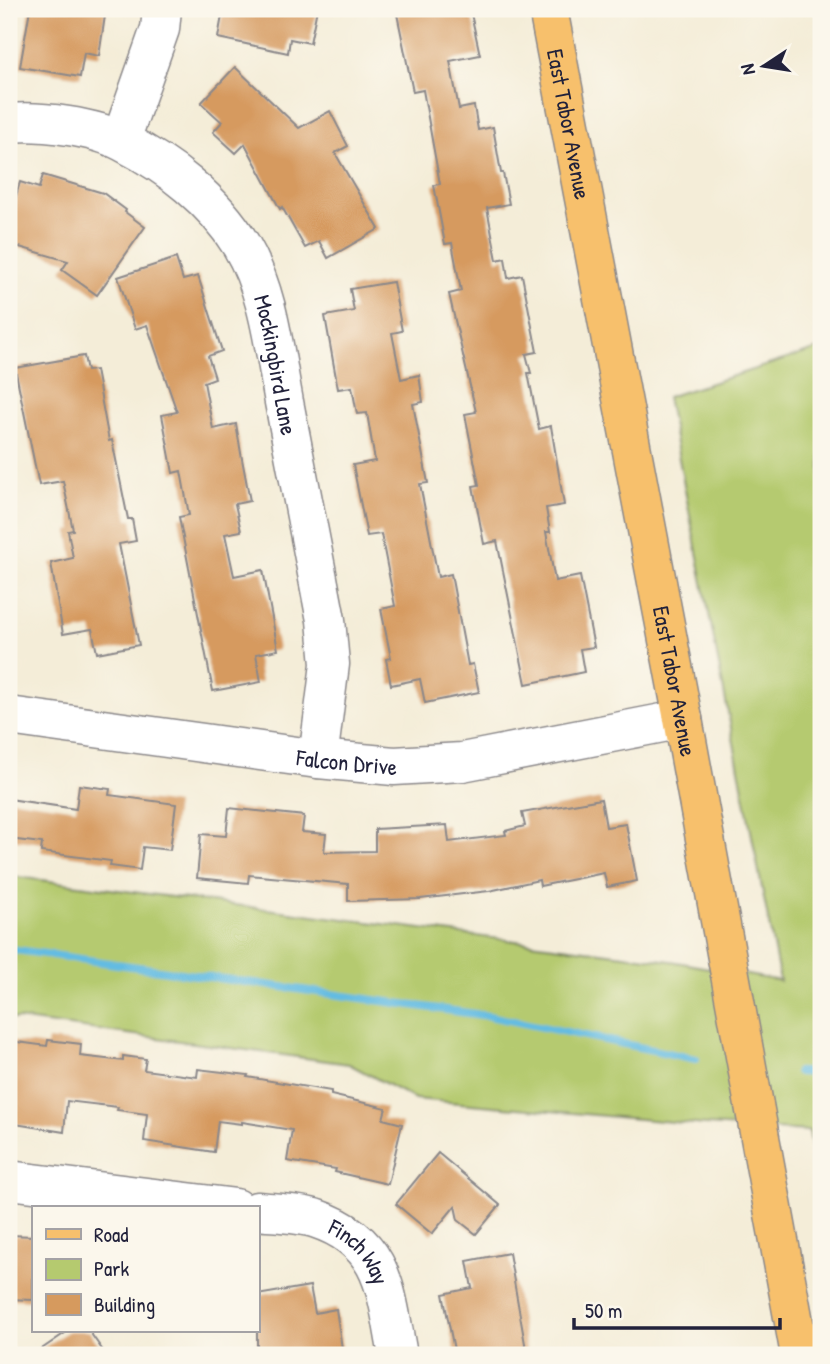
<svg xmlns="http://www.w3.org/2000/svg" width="830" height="1364" viewBox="0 0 830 1364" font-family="'Patrick Hand',sans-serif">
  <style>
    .green { fill: #b5ca6f; stroke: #6c7655; stroke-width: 2 }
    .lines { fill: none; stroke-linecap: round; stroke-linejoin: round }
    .stream { stroke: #64bce2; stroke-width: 8 }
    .building { fill: #d69a5e }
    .minor-casing { stroke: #8b888a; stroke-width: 41 }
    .major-casing { stroke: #8b888a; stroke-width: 41 }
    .minor { stroke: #fff; stroke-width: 38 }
    .major { stroke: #f7c06c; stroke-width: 38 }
    .labels { text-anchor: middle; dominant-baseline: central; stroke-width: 5; stroke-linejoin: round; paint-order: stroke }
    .street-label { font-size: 23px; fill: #22223b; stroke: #fbf7ec }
  </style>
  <rect width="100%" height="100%" fill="#fbf7ec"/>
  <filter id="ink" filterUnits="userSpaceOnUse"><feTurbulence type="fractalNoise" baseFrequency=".0143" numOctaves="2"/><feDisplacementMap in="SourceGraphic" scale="14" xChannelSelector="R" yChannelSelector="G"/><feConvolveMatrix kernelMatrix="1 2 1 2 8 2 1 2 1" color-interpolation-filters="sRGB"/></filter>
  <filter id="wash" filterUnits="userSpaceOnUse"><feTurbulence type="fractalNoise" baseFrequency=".00686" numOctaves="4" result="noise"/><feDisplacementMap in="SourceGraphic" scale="28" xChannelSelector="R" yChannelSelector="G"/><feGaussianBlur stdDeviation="1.57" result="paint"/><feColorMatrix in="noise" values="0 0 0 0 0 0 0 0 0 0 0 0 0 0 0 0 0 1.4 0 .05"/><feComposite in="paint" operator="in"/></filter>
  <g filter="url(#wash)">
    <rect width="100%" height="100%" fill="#f4edd8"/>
    <!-- green -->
    <polygon class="green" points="821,348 821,1196 809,1131 706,1125 415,1099 349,1064 9,1018 9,876 671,961 780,981 667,397"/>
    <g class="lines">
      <!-- stream -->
      <g class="stream">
        <polyline points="9,949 489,1016 696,1059"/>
        <polyline points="798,1072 821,1073"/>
      </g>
    </g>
    <g id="blocks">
      <!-- building -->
      <g class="building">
        <polygon points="30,9 106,9 99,56 84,53 80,77 20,67"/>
        <polygon points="254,9 317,9 310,43 290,39 288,53 218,38 223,10 253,16"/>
        <polygon points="396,9 470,9 480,55 450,61 459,109 474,106 478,130 493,127 501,173 503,173 509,204 487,208 497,260 505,258 508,278 522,275 537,352 526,354 531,373 528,373 539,429 551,426 564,505 546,508 550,532 546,532 555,581 580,576 594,647 580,649 584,672 526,684 497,541 484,544 473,486 479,485 465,414 476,412 449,294 461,291 452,243 445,244 434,185 440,184 423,90 413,92"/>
        <polygon points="235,67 299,128 330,111 348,146 335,153 379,229 328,258 319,241 305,248 282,207 280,209 245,144 236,153 213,132 222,122 201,103"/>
        <polygon points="43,175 103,193 126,210 125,212 145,227 97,295 62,270 68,261 9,244 9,220 20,182 39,188"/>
        <polygon points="176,258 183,280 198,276 222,351 208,356 215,378 204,382 213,429 236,424 242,459 250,501 235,504 241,531 225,534 234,576 263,570 278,650 256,654 261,682 213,691 179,517 189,515 181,471 173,473 162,415 177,412 147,325 135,329 118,277"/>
        <polygon points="393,282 402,331 392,333 401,379 419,375 423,402 413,404 428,483 420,484 438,577 451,574 468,665 473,664 479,692 425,703 420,679 391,685 386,659 391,658 381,609 395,606 381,534 367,536 353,465 375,461 367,413 357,414 352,387 338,389 325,316 354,311 350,289"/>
        <polygon points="84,356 87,371 96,370 109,441 112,440 128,519 132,519 136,541 119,544 139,645 97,653 92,629 63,634 51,563 73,558 68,531 73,530 63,481 39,485 15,368"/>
        <polygon points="79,785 110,789 109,795 176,804 170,850 143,847 140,870 110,866 111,861 41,852 42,843 9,839 9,799 76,809"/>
        <polygon points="601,799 606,827 626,824 637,881 607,887 604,873 540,886 539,880 489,891 420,899 348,901 348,884 249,875 248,883 197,878 201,834 226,836 229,808 304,816 302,832 326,834 324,852 375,851 375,829 447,825 449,842 506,835 505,831 525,826 522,813"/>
        <polygon points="48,1040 81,1044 80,1056 123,1061 123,1056 146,1059 144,1070 197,1077 198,1069 248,1075 247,1077 331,1091 331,1095 386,1108 383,1119 402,1124 388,1184 335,1172 336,1169 287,1161 292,1130 242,1122 242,1124 218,1121 214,1152 144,1141 147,1114 117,1110 118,1107 67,1101 64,1132 9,1123 9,1041 47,1046"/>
        <polygon points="438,1153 500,1205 476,1234 458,1220 455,1206 432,1234 396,1204"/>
        <polygon points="9,1235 33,1236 33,1300 9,1299"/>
        <polygon points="509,1253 527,1355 455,1355 443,1294 472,1288 467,1261"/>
        <polygon points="310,1286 315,1313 336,1309 343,1355 257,1355 257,1295"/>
        <polygon points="68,1331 89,1331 106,1355 33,1355"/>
      </g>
    </g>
  </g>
  <g filter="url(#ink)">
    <use href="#blocks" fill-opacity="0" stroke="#8b888a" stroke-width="2"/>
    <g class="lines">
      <!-- minor casing -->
      <g class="minor-casing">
        <g id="minor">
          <path id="s1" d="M 9,123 C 40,120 95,127 123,142 C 168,165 214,200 241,245 C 269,292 274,349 284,402 C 298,475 312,548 326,620 L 330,664 L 318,759"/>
          <polyline points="121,140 160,29 162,9"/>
          <path id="s2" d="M 9,716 L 318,759 L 394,766 L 462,762 L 683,719"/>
          <polyline points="9,1180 236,1208"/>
          <path id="s3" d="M 257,1211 C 276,1213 299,1213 317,1219 C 386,1242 386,1294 398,1355"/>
        </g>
      </g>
      <!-- major casing -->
      <g class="major-casing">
        <g id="major">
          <path id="s4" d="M 548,9 L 683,719 L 800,1355"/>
        </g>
      </g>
      <!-- minor -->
      <use href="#minor" class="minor"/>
      <!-- major -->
      <use href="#major" class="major"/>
    </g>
  </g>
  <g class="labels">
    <!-- street labels -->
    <g class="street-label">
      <text stroke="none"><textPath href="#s4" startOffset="117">East Tabor Avenue</textPath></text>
      <text stroke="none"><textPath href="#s1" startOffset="401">Mockingbird Lane</textPath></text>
      <text stroke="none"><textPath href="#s4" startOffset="684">East Tabor Avenue</textPath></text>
      <text stroke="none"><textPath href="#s2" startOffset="341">Falcon Drive</textPath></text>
      <text stroke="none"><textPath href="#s3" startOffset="116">Finch Way</textPath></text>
    </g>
  </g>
  <!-- margin -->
  <rect width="830" height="1364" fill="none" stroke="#fbf7ec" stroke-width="35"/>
  <!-- legend -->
  <rect x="32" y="1206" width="228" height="126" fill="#fbf7ec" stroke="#a4a2a5" stroke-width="2"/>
  <rect x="46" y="1229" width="35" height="10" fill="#f7c06c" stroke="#a4a2a5" stroke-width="2"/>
  <text x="94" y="1242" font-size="21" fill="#22223b">Road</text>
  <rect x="46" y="1259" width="35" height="21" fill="#b5ca6f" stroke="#a4a2a5" stroke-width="2"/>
  <text x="94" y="1276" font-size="21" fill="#22223b">Park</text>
  <rect x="46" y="1294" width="35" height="21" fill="#d69a5e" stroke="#a4a2a5" stroke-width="2"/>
  <text x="94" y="1312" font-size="21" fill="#22223b">Building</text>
  <!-- north arrow -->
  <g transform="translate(764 66) rotate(258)" stroke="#fbf7ec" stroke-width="5" paint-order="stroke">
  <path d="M0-5L12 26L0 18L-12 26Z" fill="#22223b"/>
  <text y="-10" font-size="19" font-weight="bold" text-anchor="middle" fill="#22223b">N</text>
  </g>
  <!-- scale -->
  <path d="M574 1318v10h206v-10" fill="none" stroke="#22223b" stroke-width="3.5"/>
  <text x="585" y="1318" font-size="21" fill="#22223b" stroke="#fbf7ec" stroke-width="5" paint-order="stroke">50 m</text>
</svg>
